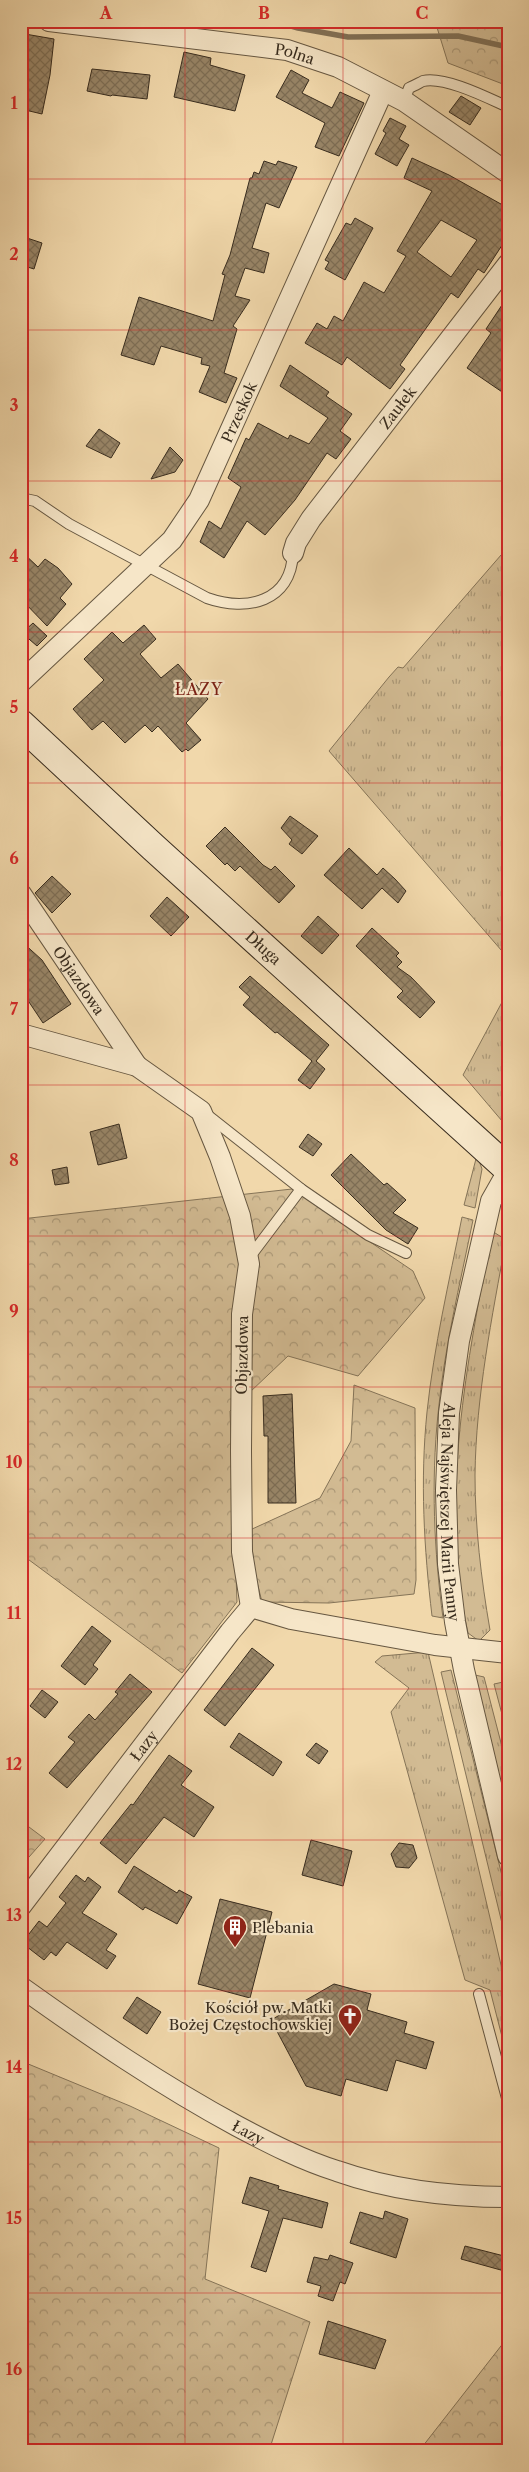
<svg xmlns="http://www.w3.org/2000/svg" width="529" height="2472" viewBox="0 0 529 2472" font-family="'Libre Caslon Text',serif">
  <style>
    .grass { fill: url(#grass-tufts); stroke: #857458 }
    .forest { fill: url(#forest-crowns); stroke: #857458 }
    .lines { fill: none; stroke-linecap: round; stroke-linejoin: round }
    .stream { stroke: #817056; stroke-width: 5.5 }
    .building { fill: url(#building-cross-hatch); stroke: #382c1e; fill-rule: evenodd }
    .lane-casing { stroke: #665741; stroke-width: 12 }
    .street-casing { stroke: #665741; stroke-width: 22 }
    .secondary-casing { stroke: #382c1e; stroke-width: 30 }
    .lane { stroke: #f6e6c8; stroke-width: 10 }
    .street { stroke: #f6e6c8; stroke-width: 20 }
    .secondary { stroke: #f6e6c8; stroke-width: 28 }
    .grid { fill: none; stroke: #d62828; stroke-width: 1; stroke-opacity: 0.55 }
    .labels { text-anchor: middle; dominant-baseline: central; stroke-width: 4.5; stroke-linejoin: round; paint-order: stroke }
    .street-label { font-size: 15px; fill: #382c1e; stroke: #f6e6c8 }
    .poi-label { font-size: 15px; fill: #382c1e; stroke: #f6e6c8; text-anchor: start }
    .neighbourhood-label { font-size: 16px; letter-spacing: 1px; fill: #7a1f14; stroke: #f6e6c8 }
    .neatline { fill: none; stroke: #d62828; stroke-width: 2 }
    .grid-label { font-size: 16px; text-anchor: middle; font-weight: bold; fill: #d62828 }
  </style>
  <defs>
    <pattern id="grass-tufts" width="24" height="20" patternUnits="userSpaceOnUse" patternTransform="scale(1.25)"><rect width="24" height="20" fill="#d2bb93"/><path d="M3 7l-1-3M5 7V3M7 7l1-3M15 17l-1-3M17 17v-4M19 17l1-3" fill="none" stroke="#ab9877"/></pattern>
    <pattern id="forest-crowns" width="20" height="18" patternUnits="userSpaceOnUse" patternTransform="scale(1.25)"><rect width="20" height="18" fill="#d2bb93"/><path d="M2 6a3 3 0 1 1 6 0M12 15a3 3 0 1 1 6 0" fill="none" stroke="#ab9877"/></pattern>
    <pattern id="building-cross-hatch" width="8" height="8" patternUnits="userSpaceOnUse" patternTransform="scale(1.25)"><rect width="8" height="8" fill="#988567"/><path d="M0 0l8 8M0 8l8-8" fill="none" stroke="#7d6d54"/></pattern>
  </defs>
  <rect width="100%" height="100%" fill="#f1d8ab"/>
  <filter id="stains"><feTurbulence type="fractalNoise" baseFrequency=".004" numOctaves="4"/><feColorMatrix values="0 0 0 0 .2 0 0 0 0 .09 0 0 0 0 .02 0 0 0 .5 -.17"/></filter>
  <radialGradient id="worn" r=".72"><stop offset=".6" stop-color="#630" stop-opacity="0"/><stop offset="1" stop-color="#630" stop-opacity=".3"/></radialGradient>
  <!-- grass -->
  <g class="grass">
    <polygon points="508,547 508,958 329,751 389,677 398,667 403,668"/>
    <polygon points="508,991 508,1128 463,1075"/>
    <polygon points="477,1155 482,1169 475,1208 464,1205"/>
    <path d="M 462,1217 L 473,1220 C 460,1284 444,1349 438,1414 C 431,1482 434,1551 443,1618 L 432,1616 C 424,1549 420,1480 427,1412 C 434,1346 449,1282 462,1217 Z"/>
    <path d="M 492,1231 L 506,1240 C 492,1317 476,1396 475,1475 C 475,1527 481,1578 490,1630 L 479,1641 L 468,1633 C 439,1498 467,1363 492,1231 Z"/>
    <polygon points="428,1652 508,1995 508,2060 490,1990 465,1980 391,1712 409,1688 375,1662 382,1656"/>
    <polygon points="451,1670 508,1900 508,1948 441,1672"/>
    <polygon points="475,1675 484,1677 508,1770 508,1813"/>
  </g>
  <!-- forest -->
  <g class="forest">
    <polygon points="435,21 508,21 508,86 448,63"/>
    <polygon points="292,1189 413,1271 425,1298 358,1376 288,1356 230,1411 237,1602 182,1673 21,1554 21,1219"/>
    <polygon points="354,1385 415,1408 416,1580 414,1594 329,1603 262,1602 255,1574 250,1530 320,1498 351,1441"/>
    <polygon points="508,1681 508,1737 494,1684"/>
    <polygon points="21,1821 45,1839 21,1866"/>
    <polygon points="21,2061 130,2106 219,2148 205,2279 310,2322 269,2451 21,2451"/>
    <polygon points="508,2337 508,2451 419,2451"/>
  </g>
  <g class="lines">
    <!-- stream -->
    <polyline class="stream" points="274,21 298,28 348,37 458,36 508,47"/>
  </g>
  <!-- building -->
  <g class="building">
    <polygon points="25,34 54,39 50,75 42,114 21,109 21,61"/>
    <polygon points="184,52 211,58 210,65 245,75 235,111 174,97"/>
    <polygon points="92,69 150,75 147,99 112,95 111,96 87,91"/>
    <polygon points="291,70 309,80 302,93 332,108 340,92 364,103 339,156 315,147 325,123 276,97"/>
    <polygon points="461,96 481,108 470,125 449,112"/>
    <polygon points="390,118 406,126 399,139 409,145 397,166 375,154 386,133 383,131"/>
    <path d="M 412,158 L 449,175 L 508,208 L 508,236 L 484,273 L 478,269 L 458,298 L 451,293 L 400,365 L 405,369 L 390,389 L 347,357 L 342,365 L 305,343 L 317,323 L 327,329 L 334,316 L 343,321 L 364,282 L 384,293 L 406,256 L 397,251 L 432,191 L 404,178 ZM 441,220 L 477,240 L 451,277 L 417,252 Z"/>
    <polygon points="264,161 276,165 278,161 297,167 279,208 266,203 252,248 269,253 264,273 245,268 235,296 250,300 233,326 237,329 224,373 237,378 226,403 199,392 210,366 201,364 202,358 161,346 154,365 121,355 139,297 213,321 225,275 222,274 230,255 250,178 252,178 254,172 259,174"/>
    <polygon points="355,218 373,228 345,280 325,269 329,262 325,260 346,223 351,225"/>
    <polygon points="21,236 42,243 34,269 21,265"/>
    <polygon points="508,296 508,396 467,368 491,333 486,329"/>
    <polygon points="290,365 329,392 326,396 352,414 340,431 351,439 336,459 327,453 295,500 265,535 247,521 224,558 200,542 209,521 221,529 241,487 228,478 246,438 249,440 258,423 288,439 290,435 309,444 328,418 280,386"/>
    <polygon points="99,429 120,443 111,458 86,446"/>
    <polygon points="170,447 183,460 175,472 151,479"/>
    <polygon points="21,551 38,567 45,559 58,568 72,584 60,598 66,604 47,626 21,599"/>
    <polygon points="33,623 47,636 37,646 22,633"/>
    <polygon points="144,625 156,639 140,654 161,678 178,664 208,699 186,723 201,740 188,751 186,749 182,752 158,726 152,732 145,725 125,743 103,721 92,730 73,709 104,680 84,659 112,632 123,643"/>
    <polygon points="290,816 318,836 302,854 289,844 292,840 281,828"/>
    <polygon points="225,827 263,865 271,870 275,866 295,886 279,903 240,866 235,871 227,863 225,865 206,846"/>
    <polygon points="349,848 377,875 383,868 395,879 406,891 398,903 382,888 362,909 324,875"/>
    <polygon points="52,876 71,894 52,913 35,893"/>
    <polygon points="167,897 189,917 171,936 150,916"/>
    <polygon points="318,916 339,935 322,954 301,936"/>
    <polygon points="372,928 399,953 396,956 402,962 397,967 411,977 435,1002 420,1018 397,997 403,991 356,946"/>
    <polygon points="21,941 42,960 71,1004 43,1023 21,990"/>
    <polygon points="250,976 329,1045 316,1061 325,1069 310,1089 298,1080 312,1061 277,1032 275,1033 243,1005 250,997 239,987"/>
    <polygon points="119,1124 127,1158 98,1165 90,1132"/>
    <polygon points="308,1134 322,1144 313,1156 299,1147"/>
    <polygon points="351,1154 384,1185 387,1183 406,1200 393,1213 418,1228 408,1244 386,1230 331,1175"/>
    <polygon points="67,1167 69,1183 55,1185 52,1170"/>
    <polygon points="292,1394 296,1503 268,1503 268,1436 264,1436 263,1396"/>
    <polygon points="92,1626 111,1641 93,1665 98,1669 85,1685 61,1666"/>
    <polygon points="252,1648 274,1665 225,1726 204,1710"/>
    <polygon points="130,1674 152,1692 67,1788 49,1773 75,1742 68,1737 89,1714 95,1720 118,1694 115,1692"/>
    <polygon points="42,1690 58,1702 45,1718 30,1706"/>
    <polygon points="239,1733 282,1762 273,1776 230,1747"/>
    <polygon points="316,1743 328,1751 319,1764 306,1755"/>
    <polygon points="169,1755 192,1771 181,1785 214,1807 194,1837 164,1817 126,1864 100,1843 131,1804 133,1805"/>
    <polygon points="311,1840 352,1851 343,1886 302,1875"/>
    <polygon points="399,1843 413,1845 417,1858 409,1868 396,1867 391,1854"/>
    <polygon points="134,1866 177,1893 179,1890 192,1897 177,1924 145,1907 143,1910 118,1892"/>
    <polygon points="76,1875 85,1882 88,1877 101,1887 82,1913 117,1934 106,1950 116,1956 107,1969 67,1942 56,1956 51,1952 44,1960 22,1943 39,1921 47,1927 66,1903 59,1897"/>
    <polygon points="220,1899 272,1912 250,1998 198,1984"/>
    <polygon points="334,1984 371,1994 367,2010 407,2022 404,2033 434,2042 426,2069 396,2060 387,2091 346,2079 341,2096 306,2086 271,2020"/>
    <polygon points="137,1997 161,2012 147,2034 123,2018"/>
    <polygon points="250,2177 279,2186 278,2189 328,2203 322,2228 283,2218 266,2272 251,2267 269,2211 242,2203"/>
    <polygon points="385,2211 408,2219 396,2258 350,2243 360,2212 383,2219"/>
    <polygon points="465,2246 508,2257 508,2272 461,2259"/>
    <polygon points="330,2255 353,2263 345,2284 340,2282 333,2301 318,2296 321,2286 307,2282 314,2257 328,2260"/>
    <polygon points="328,2321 386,2340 375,2369 319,2354"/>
  </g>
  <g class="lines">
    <!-- lane casing -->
    <g class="lane-casing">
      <g id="lane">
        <path d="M 404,101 L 409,88 C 414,86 419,83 423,81 C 445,76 488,98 508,107"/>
        <path d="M 21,498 L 35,501 L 69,524 L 207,598 C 247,612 291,602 293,553"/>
        <polyline points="206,1114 301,1189 368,1235 406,1253"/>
        <polyline points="249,1258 301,1189"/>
        <polyline points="479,1994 508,2102"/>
      </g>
    </g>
    <!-- street casing -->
    <g class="street-casing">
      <g id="street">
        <path id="s1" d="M 49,21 L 287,50 L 338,67 L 404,101 L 508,173"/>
        <path id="s2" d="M 293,553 L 296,543 L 311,519 L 508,264"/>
        <path id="s3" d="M 21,682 L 172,540 L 199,500 L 383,91"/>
        <path id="s4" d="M 21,894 L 137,1066"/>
        <polyline points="21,1034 137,1066 201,1111 220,1157 240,1216 249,1264 242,1314 241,1451 242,1552 251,1607"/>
        <path id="s5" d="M 508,1171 L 491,1201 L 459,1341 L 449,1413 L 446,1490 L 448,1564 L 455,1622 L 464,1670 L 508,1856"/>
        <path id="s6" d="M 21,1906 L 230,1632 L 251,1607 L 291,1619 L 435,1645 L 508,1653"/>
        <path id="s7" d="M 21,1987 C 91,2037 161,2085 237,2126 C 269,2143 302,2160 337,2171 C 391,2190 451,2197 508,2197"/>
      </g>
    </g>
    <!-- secondary casing -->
    <g class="secondary-casing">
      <g id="secondary">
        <path id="s8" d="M 21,724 L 153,847 L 508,1169"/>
      </g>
    </g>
    <!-- lane -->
    <use href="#lane" class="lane"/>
    <!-- street -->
    <use href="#street" class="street"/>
    <!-- secondary -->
    <use href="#secondary" class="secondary"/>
  </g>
  <!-- grid -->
  <path class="grid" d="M 185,21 L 185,2451M 343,21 L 343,2451M 21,179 L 508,179M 21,330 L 508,330M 21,481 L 508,481M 21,632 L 508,632M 21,783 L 508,783M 21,934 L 508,934M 21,1085 L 508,1085M 21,1236 L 508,1236M 21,1387 L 508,1387M 21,1538 L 508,1538M 21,1689 L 508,1689M 21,1840 L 508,1840M 21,1991 L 508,1991M 21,2142 L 508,2142M 21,2293 L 508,2293"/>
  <!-- icons -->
  <defs>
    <g id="building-pin" transform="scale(1.25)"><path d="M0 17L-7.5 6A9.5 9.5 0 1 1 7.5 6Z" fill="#8f2418" stroke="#f6e6c8"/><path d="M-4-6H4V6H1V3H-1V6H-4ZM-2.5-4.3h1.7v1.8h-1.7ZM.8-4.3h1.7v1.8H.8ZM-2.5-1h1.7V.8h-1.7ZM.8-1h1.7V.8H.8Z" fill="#fff"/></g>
    <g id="church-pin" transform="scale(1.25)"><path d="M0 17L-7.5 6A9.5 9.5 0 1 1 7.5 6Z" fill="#8f2418" stroke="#f6e6c8"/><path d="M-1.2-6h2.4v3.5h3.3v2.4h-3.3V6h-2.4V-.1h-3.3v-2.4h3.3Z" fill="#fff"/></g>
  </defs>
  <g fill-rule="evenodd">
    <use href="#building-pin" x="235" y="1927"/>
    <use href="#church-pin" x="350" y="2016"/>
  </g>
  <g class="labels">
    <!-- street labels -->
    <g class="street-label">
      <text stroke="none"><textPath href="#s1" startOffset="248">Polna</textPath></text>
      <text stroke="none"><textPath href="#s2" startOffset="180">Zaułek</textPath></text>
      <text stroke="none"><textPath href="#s3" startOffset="352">Przeskok</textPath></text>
      <text stroke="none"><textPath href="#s8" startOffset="330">Długa</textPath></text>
      <text stroke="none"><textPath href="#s4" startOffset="104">Objazdowa</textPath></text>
      <text transform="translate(242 1355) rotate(-89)">Objazdowa</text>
      <text stroke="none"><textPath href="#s5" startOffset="350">Aleja Najświętszej Marii Panny</textPath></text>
      <text stroke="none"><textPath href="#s6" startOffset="202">Łazy</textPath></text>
      <text stroke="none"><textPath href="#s7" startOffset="270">Łazy</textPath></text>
    </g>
    <!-- poi labels -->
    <g class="poi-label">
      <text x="252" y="1927">Plebania</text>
      <text x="332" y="2007" text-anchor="end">Kościół pw. Matki<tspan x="332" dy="17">Bożej Częstochowskiej</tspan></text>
    </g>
    <!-- neighbourhood labels -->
    <g class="neighbourhood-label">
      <text x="199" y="689">ŁAZY</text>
    </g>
  </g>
  <!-- margin -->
  <rect width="529" height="2472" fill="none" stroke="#f1d8ab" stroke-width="55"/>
  <rect x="28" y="28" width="474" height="2416" class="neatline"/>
  <g class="grid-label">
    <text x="106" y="19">A</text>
    <text x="264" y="19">B</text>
    <text x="422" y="19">C</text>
    <text x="14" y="109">1</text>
    <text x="14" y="260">2</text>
    <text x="14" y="411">3</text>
    <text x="14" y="562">4</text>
    <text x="14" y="713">5</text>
    <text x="14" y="864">6</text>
    <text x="14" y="1015">7</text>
    <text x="14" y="1166">8</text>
    <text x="14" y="1317">9</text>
    <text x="14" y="1468">10</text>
    <text x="14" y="1619">11</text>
    <text x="14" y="1770">12</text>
    <text x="14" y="1921">13</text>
    <text x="14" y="2073">14</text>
    <text x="14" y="2224">15</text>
    <text x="14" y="2375">16</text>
  </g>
  <rect width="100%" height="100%" filter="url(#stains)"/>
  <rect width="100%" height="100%" fill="url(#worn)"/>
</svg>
